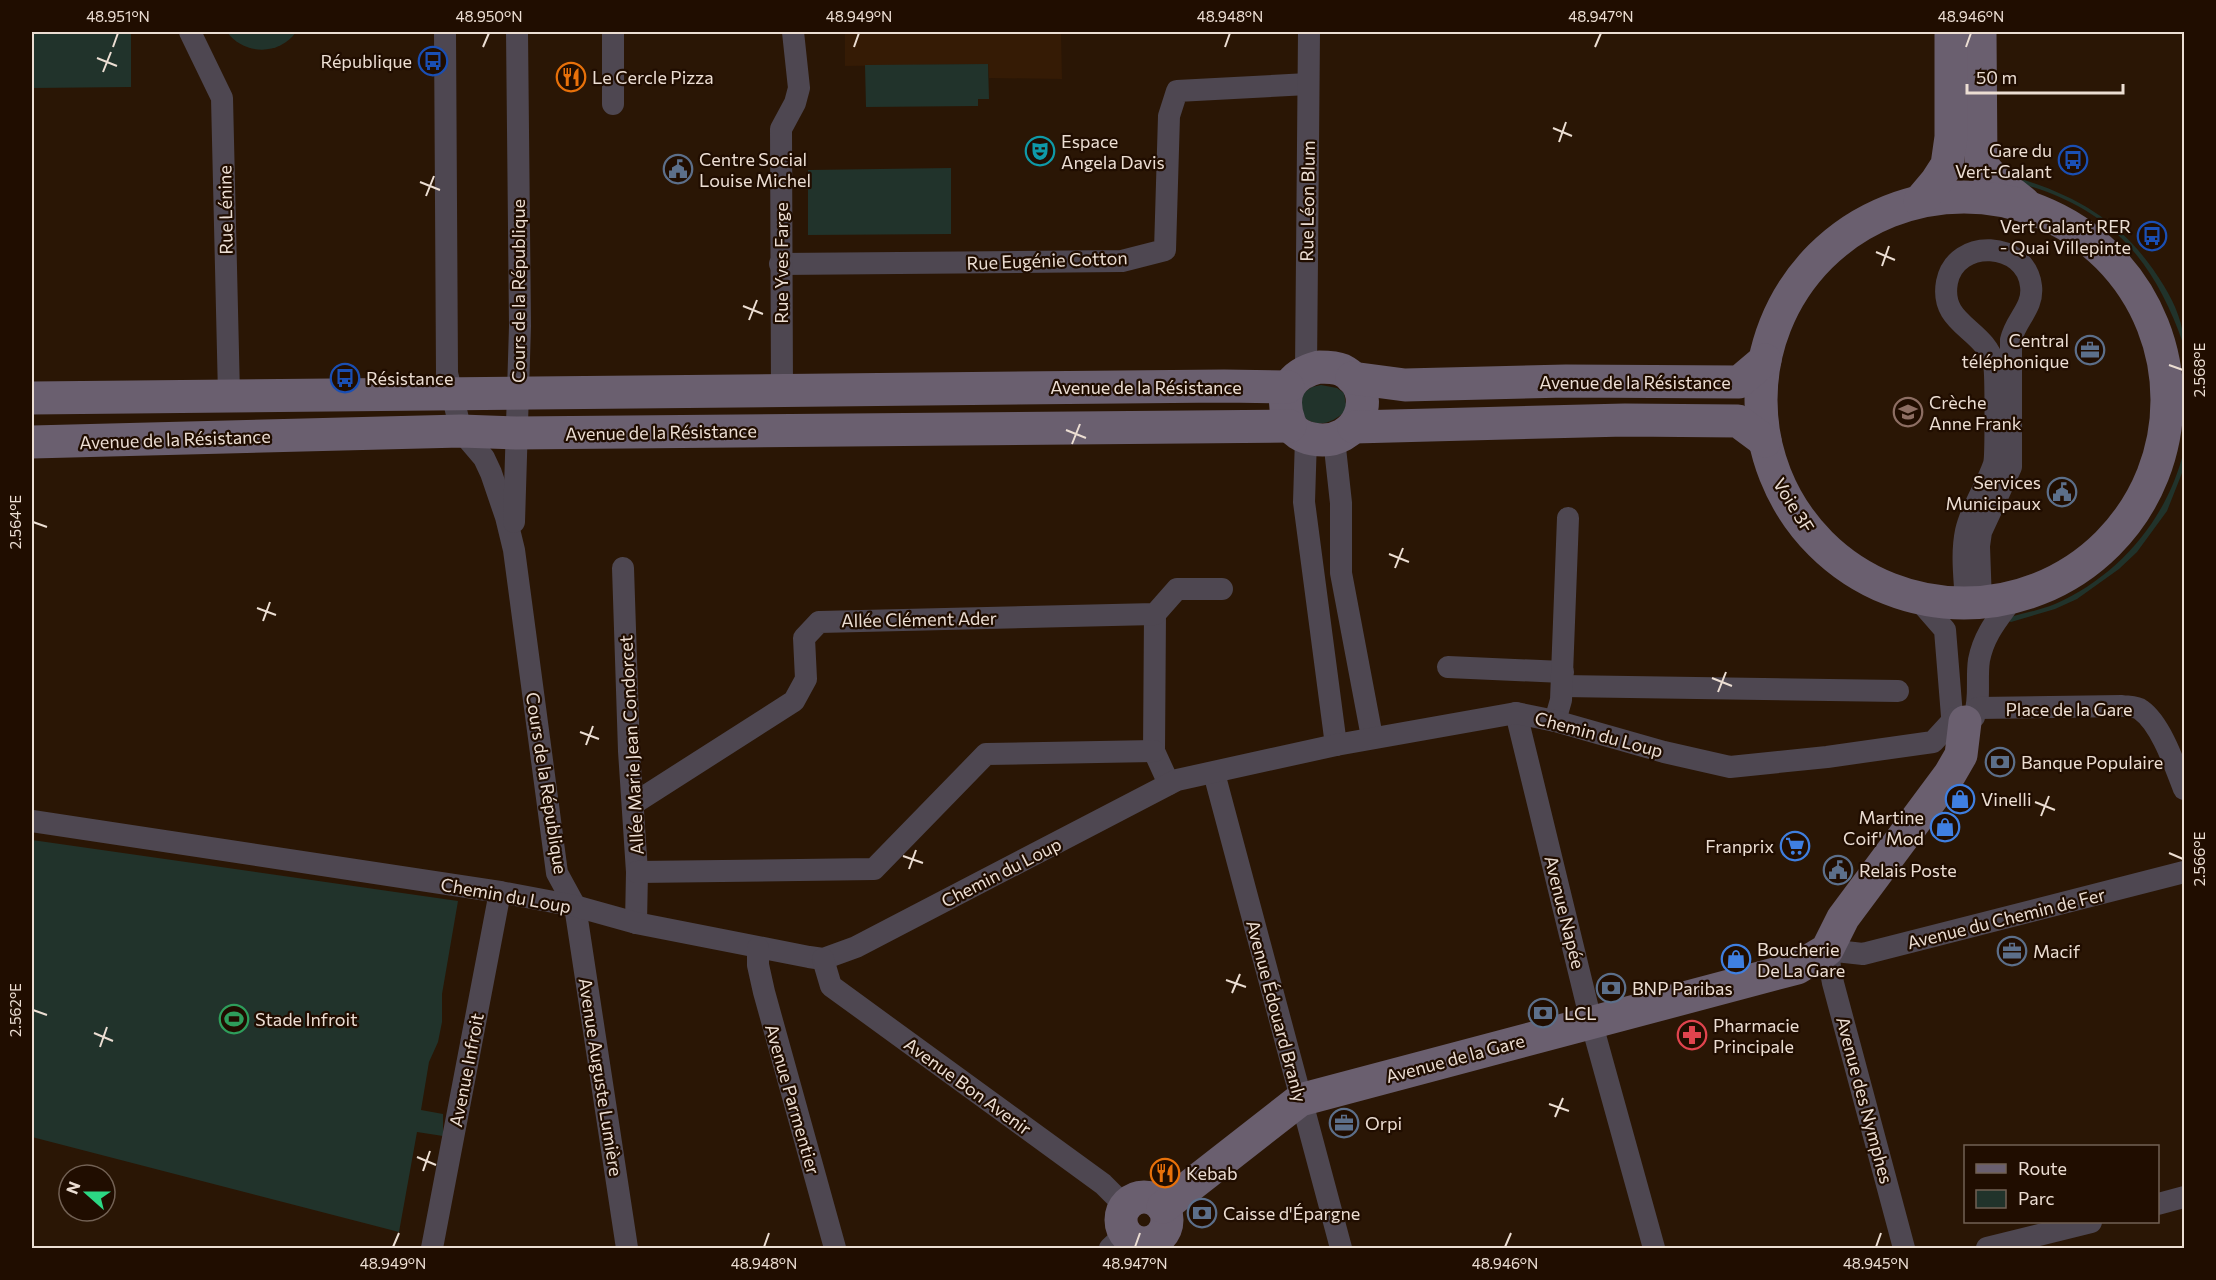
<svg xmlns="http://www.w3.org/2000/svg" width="2216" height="1280" viewBox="0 0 2216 1280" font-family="Commissioner,sans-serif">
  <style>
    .built { fill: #351b05 }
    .green { fill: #21332b }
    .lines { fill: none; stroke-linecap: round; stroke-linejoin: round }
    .street { stroke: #4e4751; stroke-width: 22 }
    .secondary { stroke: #6a5f6f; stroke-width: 33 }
    .ticks { fill: none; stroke: #ecded3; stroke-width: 2 }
    .labels { text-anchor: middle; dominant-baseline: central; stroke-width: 4.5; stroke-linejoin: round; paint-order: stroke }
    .poi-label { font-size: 18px; fill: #ecded3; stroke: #200d00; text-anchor: start }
    .street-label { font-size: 18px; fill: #ecded3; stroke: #200d00 }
    .neatline { fill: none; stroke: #ecded3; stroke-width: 2 }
    .ticks-label { font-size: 15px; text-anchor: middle; fill: #ecded3 }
  </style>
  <rect width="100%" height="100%" fill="#2a1605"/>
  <!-- built -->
  <polygon class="built" points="845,32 1061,32 1062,79 989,78 988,64 845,66"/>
  <!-- green -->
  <g class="green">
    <polygon points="32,32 131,32 131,87 32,88"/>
    <path d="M 227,32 L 296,32 C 279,56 244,55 227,32 Z"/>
    <polygon points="988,64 989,99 978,99 978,106 866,107 865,65"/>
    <polygon points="951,168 951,234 808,235 808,170"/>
    <path d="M 2014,177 C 2080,196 2128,226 2164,286 C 2175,304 2184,325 2184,346 C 2152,253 2104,203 2007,180 Z"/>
    <polygon points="2174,372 2184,383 2184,412 2175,423"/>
    <path d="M 1321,385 L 1337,388 L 1344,393 L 1347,410 C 1331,424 1316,430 1299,413 L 1299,396 L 1312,387 Z"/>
    <path d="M 2184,450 L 2184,468 L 2167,511 L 2137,552 L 2119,569 L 2077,599 L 2055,609 L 2011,622 L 2008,621 L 2010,617 C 2025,613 2040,610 2055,604 C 2119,576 2168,518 2184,450 Z"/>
    <polygon points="32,840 458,901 442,994 442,1022 438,1042 429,1062 421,1110 443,1114 443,1136 417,1132 399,1232 32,1137"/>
  </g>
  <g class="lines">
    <!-- street -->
    <g class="street">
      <polyline points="190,32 222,98 229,395"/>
      <polyline points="445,32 447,373 461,431 484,458 491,473 506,517 514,550 557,873 575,906 627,1248"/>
      <polyline points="613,32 613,104"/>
      <polyline points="780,264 1122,261 1165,250 1169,116 1177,91 1308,84"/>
      <polyline points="1306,370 1309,32"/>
      <polyline points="782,391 781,129 795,103 799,88 793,32"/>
      <polyline points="1306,438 1304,502 1336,745"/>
      <polyline points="1334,439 1341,503 1341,573 1372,737"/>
      <polyline points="514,522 520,326 517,32"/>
      <polyline points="623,568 629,751 637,872 636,923"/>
      <path d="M 1918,599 L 1945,630 L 1952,716 C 1959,723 1967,723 1974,717 C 1981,699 1976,679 1979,660 C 1984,634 1998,619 2013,598"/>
      <path d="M 1966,604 C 1965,580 1961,555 1966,531 C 1971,508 1986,487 1994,464 C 1996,457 1996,373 1994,364 C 1985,328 1939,325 1947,282 C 1956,237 2026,241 2031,286 C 2034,308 2015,320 2011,340 L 2011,467 L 1981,532 L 1979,546 L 1981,603"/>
      <polyline points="1155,614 1154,751 1169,784"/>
      <polyline points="1448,667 1563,672"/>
      <polyline points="1562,686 1898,691"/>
      <path d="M 1978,708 L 2122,706 C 2128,707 2136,706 2141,710 C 2161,724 2175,766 2184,789"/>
      <polyline points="1516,713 1591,1021 1654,1248"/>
      <polyline points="1555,721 1561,700 1568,518"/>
      <polyline points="1214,773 1341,1248"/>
      <polyline points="633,804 794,701 806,679 804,638 819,622 1155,614 1177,589 1222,589"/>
      <polyline points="32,821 500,892 575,906 636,923 809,957 823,959 856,947 1177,780 1336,745 1516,713 1555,721 1664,752 1730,767 1827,757 1933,742 1955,718"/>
      <polyline points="637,872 874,869 986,754 1154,751"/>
      <polyline points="758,948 758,965 764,992 835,1248"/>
      <polyline points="823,959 831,986 1103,1184 1125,1206"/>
      <polyline points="2158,1204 2184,1197"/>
      <polyline points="432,1248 500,892"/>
      <polyline points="1110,1248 1125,1234"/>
      <polyline points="1904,1248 1833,983 1827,950 1863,954 2184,872"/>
      <polyline points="1987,1248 2091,1222"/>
    </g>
    <!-- secondary -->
    <g class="secondary">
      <polyline points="1980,32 1981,164 1995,180 2024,203"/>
      <circle cx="1964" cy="400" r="203"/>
      <polyline points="1920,201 1936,182 1947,165 1951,137 1951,32"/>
      <path d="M 1319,367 C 1327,367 1335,367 1342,370 C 1381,390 1360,448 1313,439 C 1303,437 1292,432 1289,421 C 1279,392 1291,374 1319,367 Z"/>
      <polyline points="1352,378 1405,385 1566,381 1739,382 1765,360"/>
      <polyline points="32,398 1224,386 1288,387"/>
      <polyline points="1354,427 1625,420 1738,421 1765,441"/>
      <polyline points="32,442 461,431 516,433 1290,426"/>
      <circle cx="1144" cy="1220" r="23"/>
      <polyline points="1163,1207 1300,1100 1797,968 1827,950 1843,918 1950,774 1961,755 1965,722"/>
    </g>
  </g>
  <!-- ticks -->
  <path class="ticks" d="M 113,47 L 118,33M 483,47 L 489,33M 854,47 L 859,33M 1225,47 L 1230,33M 1595,47 L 1601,33M 1966,47 L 1971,33M 97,58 L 117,66M 103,72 L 111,52M 1553,128 L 1572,136M 1559,142 L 1566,122M 420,182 L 440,190M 426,196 L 434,176M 1876,252 L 1895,260M 1882,266 L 1889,246M 743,306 L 763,314M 749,320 L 757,300M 2169,365 L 2183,370M 1066,430 L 1086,438M 1072,444 L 1080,424M 33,522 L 47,527M 1389,554 L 1409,562M 1395,568 L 1403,548M 257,608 L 276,615M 263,621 L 270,602M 1712,678 L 1732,686M 1718,692 L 1726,672M 580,732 L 599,739M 586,745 L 593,726M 2035,802 L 2055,810M 2041,816 L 2049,796M 2169,853 L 2183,859M 903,856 L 923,863M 909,869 L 916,850M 1226,980 L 1246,987M 1232,993 L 1240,974M 33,1010 L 47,1015M 94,1033 L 113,1041M 100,1047 L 107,1027M 1549,1104 L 1569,1111M 1555,1117 L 1563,1098M 417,1157 L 436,1165M 423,1171 L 430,1151M 393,1247 L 399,1233M 764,1247 L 769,1233M 1135,1247 L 1140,1233M 1505,1247 L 1511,1233M 1876,1247 L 1881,1233"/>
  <!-- icons -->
  <defs>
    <g id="bus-ring" transform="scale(1.5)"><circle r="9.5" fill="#200d00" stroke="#1a4fb4" stroke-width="1.5"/><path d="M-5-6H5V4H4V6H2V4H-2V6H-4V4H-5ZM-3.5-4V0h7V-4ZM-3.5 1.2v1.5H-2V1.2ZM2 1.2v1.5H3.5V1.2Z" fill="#1a4fb4"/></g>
    <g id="restaurant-ring" transform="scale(1.5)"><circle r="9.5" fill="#200d00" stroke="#e8710a" stroke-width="1.5"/><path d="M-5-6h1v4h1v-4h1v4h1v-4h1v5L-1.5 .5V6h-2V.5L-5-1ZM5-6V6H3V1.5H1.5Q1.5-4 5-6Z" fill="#e8710a"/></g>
    <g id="theatre-ring" transform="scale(1.5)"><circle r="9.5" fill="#200d00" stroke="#0f9aa8" stroke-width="1.5"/><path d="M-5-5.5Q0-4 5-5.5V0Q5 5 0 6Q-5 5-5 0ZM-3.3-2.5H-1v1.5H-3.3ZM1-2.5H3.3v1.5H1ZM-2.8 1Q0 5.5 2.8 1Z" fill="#0f9aa8"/></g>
    <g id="civic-ring" transform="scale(1.5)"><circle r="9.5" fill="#200d00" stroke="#5c6f8a" stroke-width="1.5"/><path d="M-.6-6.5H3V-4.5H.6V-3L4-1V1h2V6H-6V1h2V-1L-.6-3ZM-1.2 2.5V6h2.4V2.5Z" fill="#5c6f8a"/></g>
    <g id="office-ring" transform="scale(1.5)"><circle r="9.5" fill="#200d00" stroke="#5c6f8a" stroke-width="1.5"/><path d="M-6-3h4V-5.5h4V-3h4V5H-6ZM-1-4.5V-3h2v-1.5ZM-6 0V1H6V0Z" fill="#5c6f8a"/></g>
    <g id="school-ring" transform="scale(1.5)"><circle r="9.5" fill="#200d00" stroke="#8d6e63" stroke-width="1.5"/><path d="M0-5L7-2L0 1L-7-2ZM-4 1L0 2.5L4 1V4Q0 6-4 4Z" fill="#8d6e63"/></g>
    <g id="bank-ring" transform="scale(1.5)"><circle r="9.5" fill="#200d00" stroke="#5c6f8a" stroke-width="1.5"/><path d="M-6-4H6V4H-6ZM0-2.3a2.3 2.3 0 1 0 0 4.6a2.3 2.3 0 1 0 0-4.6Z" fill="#5c6f8a"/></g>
    <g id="shop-ring" transform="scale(1.5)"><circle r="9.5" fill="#200d00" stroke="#3f7fe0" stroke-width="1.5"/><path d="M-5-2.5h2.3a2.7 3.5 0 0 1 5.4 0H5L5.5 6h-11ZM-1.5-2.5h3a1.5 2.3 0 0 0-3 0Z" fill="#3f7fe0"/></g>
    <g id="supermarket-ring" transform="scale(1.5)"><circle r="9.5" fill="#200d00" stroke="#3f7fe0" stroke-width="1.5"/><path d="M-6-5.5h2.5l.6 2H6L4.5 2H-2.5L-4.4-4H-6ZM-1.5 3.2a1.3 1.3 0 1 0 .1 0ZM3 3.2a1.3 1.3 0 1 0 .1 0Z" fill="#3f7fe0"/></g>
    <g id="stadium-ring" transform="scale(1.5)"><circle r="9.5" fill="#200d00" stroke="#2e9e5b" stroke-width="1.5"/><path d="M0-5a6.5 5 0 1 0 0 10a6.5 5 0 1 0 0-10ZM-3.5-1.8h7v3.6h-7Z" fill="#2e9e5b"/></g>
    <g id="pharmacy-ring" transform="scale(1.5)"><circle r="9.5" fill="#200d00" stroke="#e0444e" stroke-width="1.5"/><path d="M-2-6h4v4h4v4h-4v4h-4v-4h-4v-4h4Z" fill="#e0444e"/></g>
  </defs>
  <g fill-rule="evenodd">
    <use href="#bus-ring" x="433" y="61"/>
    <use href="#restaurant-ring" x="571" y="77"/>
    <use href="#theatre-ring" x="1040" y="151"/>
    <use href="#bus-ring" x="2073" y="160"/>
    <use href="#civic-ring" x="678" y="169"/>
    <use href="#bus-ring" x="2152" y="236"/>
    <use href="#office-ring" x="2090" y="350"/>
    <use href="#bus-ring" x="345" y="378"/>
    <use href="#school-ring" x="1908" y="412"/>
    <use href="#civic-ring" x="2062" y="492"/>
    <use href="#bank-ring" x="2000" y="762"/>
    <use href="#shop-ring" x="1960" y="799"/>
    <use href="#shop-ring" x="1945" y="827"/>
    <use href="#supermarket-ring" x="1795" y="846"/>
    <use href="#civic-ring" x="1838" y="870"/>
    <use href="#office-ring" x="2012" y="951"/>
    <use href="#shop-ring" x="1736" y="959"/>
    <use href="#bank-ring" x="1611" y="988"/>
    <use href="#bank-ring" x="1543" y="1013"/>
    <use href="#stadium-ring" x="234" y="1019"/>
    <use href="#pharmacy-ring" x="1692" y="1035"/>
    <use href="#office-ring" x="1344" y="1123"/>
    <use href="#restaurant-ring" x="1165" y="1173"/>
    <use href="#bank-ring" x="1202" y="1213"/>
  </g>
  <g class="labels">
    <!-- poi labels -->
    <g class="poi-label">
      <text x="412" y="61" text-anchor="end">République</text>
      <text x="592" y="77">Le Cercle Pizza</text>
      <text x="1061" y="141">Espace<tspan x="1061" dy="21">Angela Davis</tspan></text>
      <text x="2052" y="150" text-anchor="end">Gare du<tspan x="2052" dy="21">Vert-Galant</tspan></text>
      <text x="699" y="159">Centre Social<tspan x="699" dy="21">Louise Michel</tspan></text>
      <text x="2131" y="226" text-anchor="end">Vert Galant RER<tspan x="2131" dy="21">- Quai Villepinte</tspan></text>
      <text x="2069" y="340" text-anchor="end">Central<tspan x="2069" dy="21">téléphonique</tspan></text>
      <text x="366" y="378">Résistance</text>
      <text x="1929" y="402">Crèche<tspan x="1929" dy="21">Anne Frank</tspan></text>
      <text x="2041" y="482" text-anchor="end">Services<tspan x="2041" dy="21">Municipaux</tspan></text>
      <text x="2021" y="762">Banque Populaire</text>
      <text x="1981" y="799">Vinelli</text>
      <text x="1924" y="817" text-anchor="end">Martine<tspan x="1924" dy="21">Coif' Mod</tspan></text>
      <text x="1774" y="846" text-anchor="end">Franprix</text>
      <text x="1859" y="870">Relais Poste</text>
      <text x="1757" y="949">Boucherie<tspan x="1757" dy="21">De La Gare</tspan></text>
      <text x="2033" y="951">Macif</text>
      <text x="1632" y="988">BNP Paribas</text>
      <text x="1564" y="1013">LCL</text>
      <text x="255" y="1019">Stade Infroit</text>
      <text x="1713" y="1025">Pharmacie<tspan x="1713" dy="21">Principale</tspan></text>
      <text x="1365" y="1123">Orpi</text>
      <text x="1186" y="1173">Kebab</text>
      <text x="1223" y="1213">Caisse d'Épargne</text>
    </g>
    <!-- street labels -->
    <g class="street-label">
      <text transform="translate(1307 201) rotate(-89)">Rue Léon Blum</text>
      <text transform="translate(225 210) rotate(-91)">Rue Lénine</text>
      <text transform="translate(1047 260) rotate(-2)">Rue Eugénie Cotton</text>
      <text transform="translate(781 263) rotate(-90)">Rue Yves Farge</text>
      <text transform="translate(518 291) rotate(-90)">Cours de la République</text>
      <text x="1635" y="382">Avenue de la Résistance</text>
      <text x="1146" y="387">Avenue de la Résistance</text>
      <text transform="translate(661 432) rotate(-1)">Avenue de la Résistance</text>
      <text transform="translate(175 439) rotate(-2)">Avenue de la Résistance</text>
      <text transform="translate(1794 505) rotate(58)">Voie 3F</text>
      <text transform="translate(919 619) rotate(-1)">Allée Clément Ader</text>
      <text x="2069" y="709">Place de la Gare</text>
      <text transform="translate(1599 734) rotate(15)">Chemin du Loup</text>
      <text transform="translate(631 745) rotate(-93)">Allée Marie Jean Condorcet</text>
      <text transform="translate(547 783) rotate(81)">Cours de la République</text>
      <text transform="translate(1001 872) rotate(-27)">Chemin du Loup</text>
      <text transform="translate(506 895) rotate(10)">Chemin du Loup</text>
      <text transform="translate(1565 912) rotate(76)">Avenue Napée</text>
      <text transform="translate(2006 918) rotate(-14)">Avenue du Chemin de Fer</text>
      <text transform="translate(1277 1011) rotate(75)">Avenue Édouard Branly</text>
      <text transform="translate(1455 1058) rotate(-15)">Avenue de la Gare</text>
      <text transform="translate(466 1070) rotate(-79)">Avenue Infroit</text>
      <text transform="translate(601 1077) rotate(81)">Avenue Auguste Lumière</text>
      <text transform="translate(968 1086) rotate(36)">Avenue Bon Avenir</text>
      <text transform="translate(793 1099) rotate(74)">Avenue Parmentier</text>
      <text transform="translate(1865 1100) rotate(75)">Avenue des Nymphes</text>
    </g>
  </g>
  <!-- border -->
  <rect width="2216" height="1280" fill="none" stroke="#200d00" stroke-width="66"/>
  <!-- legend -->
  <rect x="1964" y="1145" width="195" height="78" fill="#200d00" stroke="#726154" stroke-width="1.5"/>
  <rect x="1976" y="1164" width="30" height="9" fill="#6a5f6f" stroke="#726154" stroke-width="1.5"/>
  <text x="2018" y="1175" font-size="18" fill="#ecded3">Route</text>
  <rect x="1976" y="1190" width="30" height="18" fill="#21332b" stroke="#726154" stroke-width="1.5"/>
  <text x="2018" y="1205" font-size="18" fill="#ecded3">Parc</text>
  <!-- north arrow -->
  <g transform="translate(87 1193) rotate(291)"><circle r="28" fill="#200d00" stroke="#726154" stroke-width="1.5"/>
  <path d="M0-4.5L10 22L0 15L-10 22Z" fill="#2cd884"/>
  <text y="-9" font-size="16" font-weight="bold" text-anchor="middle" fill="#ecded3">N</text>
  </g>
  <!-- scale -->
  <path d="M1967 84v9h156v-9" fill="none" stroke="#ecded3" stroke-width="3"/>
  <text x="1976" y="84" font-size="18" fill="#ecded3" stroke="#200d00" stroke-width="4.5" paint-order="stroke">50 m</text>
  <rect x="33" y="33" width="2150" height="1214" class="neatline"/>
  <g class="ticks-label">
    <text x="118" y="22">48.951°N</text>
    <text x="489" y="22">48.950°N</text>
    <text x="859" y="22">48.949°N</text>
    <text x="1230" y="22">48.948°N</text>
    <text x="1601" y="22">48.947°N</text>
    <text x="1971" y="22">48.946°N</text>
    <text transform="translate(2200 370) rotate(-90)" y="5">2.568°E</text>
    <text transform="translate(16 522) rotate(-90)" y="5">2.564°E</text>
    <text transform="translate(2200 859) rotate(-90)" y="5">2.566°E</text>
    <text transform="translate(16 1010) rotate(-90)" y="5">2.562°E</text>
    <text x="393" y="1269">48.949°N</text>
    <text x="764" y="1269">48.948°N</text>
    <text x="1135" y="1269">48.947°N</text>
    <text x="1505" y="1269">48.946°N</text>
    <text x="1876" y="1269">48.945°N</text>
  </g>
</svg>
